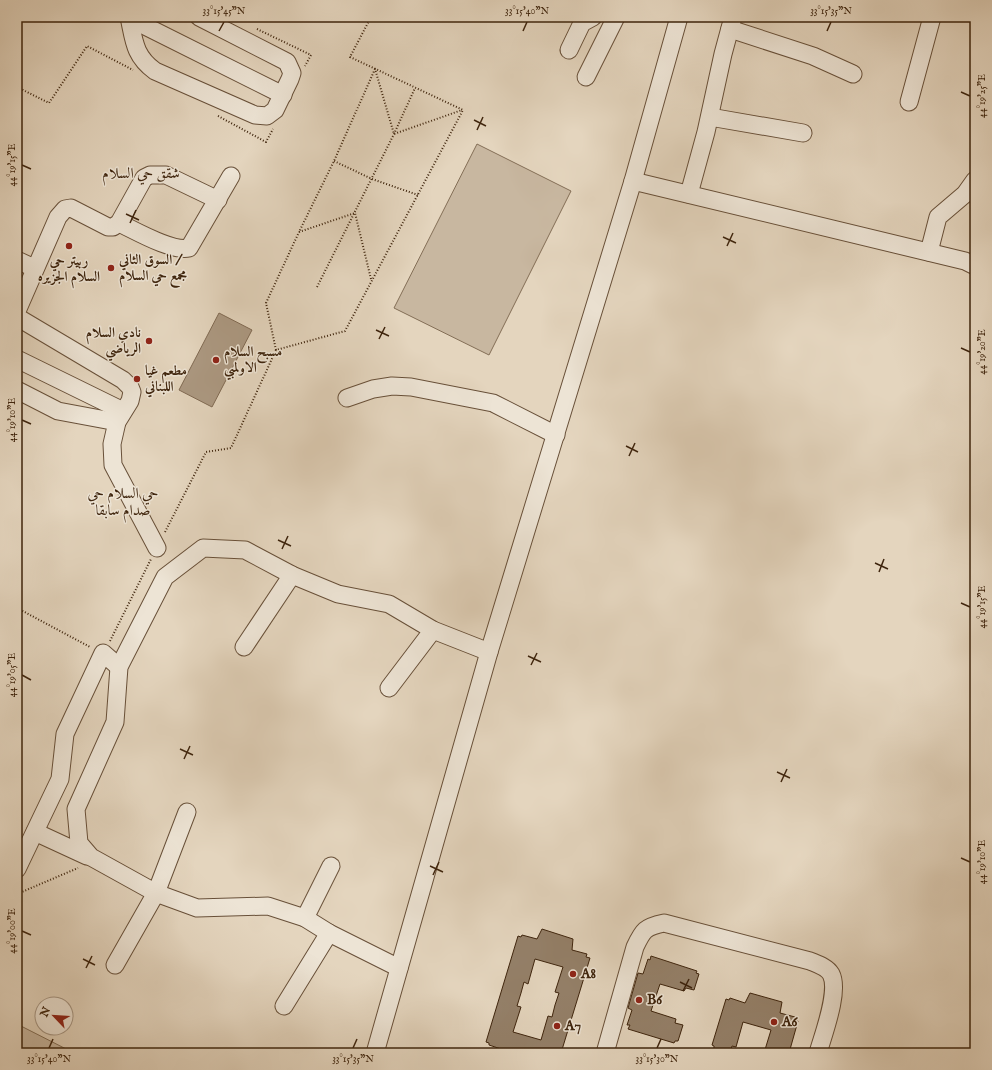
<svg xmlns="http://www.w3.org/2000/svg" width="992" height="1070" viewBox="0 0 992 1070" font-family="'IM FELL English',Amiri,serif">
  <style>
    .green { fill: #c8b7a0; stroke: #836e56 }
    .water { fill: #ac9982; stroke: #806a53 }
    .building { fill: #948069; stroke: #3e240d; fill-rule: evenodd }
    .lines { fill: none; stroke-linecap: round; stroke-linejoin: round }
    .minor-casing { stroke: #685039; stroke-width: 19 }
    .path { stroke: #3e240d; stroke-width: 2; stroke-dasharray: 1 2; stroke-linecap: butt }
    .minor { stroke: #ede4d5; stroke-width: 17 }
    .ticks { fill: none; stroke: #3e240d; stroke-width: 1.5 }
    .poi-dot { fill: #8f2418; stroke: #ede4d5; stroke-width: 1.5 }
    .labels { text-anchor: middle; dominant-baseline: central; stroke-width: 3; stroke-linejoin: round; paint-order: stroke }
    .poi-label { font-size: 14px; font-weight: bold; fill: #3e240d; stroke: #ede4d5; text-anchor: start }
    .neighbourhood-label { font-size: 15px; fill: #3e240d; stroke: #ede4d5 }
    .neatline { fill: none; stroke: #3e240d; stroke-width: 1.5 }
    .ticks-label { font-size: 10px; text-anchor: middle; fill: #3e240d }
  </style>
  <rect width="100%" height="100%" fill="#e4d5be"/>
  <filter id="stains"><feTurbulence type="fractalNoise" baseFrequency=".005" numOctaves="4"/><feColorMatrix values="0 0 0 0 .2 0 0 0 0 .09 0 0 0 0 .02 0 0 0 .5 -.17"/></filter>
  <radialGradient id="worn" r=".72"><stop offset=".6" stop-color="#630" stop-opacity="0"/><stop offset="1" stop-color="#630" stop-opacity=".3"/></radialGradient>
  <!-- green -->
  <g class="green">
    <polygon points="477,144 571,191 489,355 394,308"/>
    <polygon points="17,1024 74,1053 17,1053"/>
  </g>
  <!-- water -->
  <polygon class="water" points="219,313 252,330 212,407 179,390"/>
  <!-- building -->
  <g class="building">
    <path d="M 542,929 L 573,939 L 572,950 L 587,954 L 586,957 L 590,958 L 561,1053 L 503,1053 L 504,1050 L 489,1045 L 489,1043 L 486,1042 L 518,936 L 521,937 L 522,935 L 537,939 ZM 535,959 L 563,967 L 555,992 L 559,993 L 555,1005 L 552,1017 L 548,1016 L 541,1040 L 513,1032 L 521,1007 L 517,1006 L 521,993 L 524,982 L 528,984 Z"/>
    <polygon points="651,956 697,971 696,973 699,974 694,990 686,988 684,991 660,984 651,1011 676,1019 675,1023 683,1025 678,1041 675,1041 674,1043 628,1029 630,1025 627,1025 632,1010 628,1008 638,973 643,974 648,959 650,960"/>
    <polygon points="750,993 782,1002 780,1013 795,1017 795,1020 798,1021 789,1053 764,1053 771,1030 743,1022 736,1047 732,1046 730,1053 714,1049 714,1046 712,1045 726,999 729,1000 730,998 745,1003"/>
  </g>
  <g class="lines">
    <!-- minor casing -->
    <g class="minor-casing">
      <g id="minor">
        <path d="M 129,17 C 134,40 134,56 155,71 L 255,115 L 267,116 L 275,110 L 290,79 L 292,73 L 287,62 L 199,17"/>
        <polyline points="129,18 283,95"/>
        <polyline points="730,29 813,56 853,74"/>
        <polyline points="569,50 582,23 593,17"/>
        <polyline points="586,77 616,17"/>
        <polyline points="909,102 932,17"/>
        <polyline points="710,117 803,133"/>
        <polyline points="633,181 965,261 975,266"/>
        <polyline points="689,194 706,132 723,54 733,17"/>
        <path d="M 119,223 C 136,231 172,252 189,248 L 231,176"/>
        <polyline points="929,252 938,217 965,194 975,180"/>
        <polyline points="17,260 34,268"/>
        <polyline points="17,311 58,217 65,209 71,208 108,227 113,227 119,223 144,178 150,175 166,175 218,200"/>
        <polyline points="17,317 123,380 130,387 132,392 130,401 117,422 112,444 113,465 157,548"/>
        <polyline points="17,359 123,411"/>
        <polyline points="17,390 58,411 117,422"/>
        <polyline points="347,398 373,389 392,386 411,387 493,403 556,435"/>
        <polyline points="244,647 292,575"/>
        <polyline points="389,688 433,630"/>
        <polyline points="35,832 87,856"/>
        <polyline points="17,869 60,779 65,734 103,653 119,667"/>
        <polyline points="305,918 331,866"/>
        <polyline points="115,965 156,893 187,812"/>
        <polyline points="399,968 329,933 305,918 268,906 197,908 156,893 91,857 79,843 76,809 115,722 119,667 165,577 203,548 245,550 292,575 338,594 389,604 433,630 489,652"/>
        <polyline points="284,1006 329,933"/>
        <polyline points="375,1053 489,652 633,181 679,17"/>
        <path d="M 605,1053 L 635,947 C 643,930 645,927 664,923 L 810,961 C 817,964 827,967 831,974 C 840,991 823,1035 818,1053"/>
      </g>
    </g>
    <!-- path -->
    <g class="path">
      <polyline points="257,29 311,55 305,66"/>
      <polyline points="17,87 49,103 87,46 133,70"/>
      <polyline points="218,116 266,142 273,129"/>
      <polyline points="334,161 372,179 418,195"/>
      <polyline points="371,279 355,213 299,232 334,161 375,69 394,134 462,110"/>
      <polyline points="317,287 394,134 415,88"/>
      <polyline points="276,350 266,303 299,232"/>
      <polyline points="165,532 206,452 231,448 276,350 345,331 463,110 350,57 371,17"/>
      <polyline points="17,608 90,647"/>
      <polyline points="110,641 151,559"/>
      <polyline points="17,894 78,868"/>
    </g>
    <!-- minor -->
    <use href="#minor" class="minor"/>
  </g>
  <!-- ticks -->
  <path class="ticks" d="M 219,31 L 224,22M 523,31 L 527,22M 827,31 L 831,22M 961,92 L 970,96M 474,120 L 486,126M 477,130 L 483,117M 22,165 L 31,169M 126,214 L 139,220M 130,223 L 136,210M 723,237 L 736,243M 727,246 L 733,233M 376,330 L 389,336M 379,339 L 385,327M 961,348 L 970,352M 22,420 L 31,424M 626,446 L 638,452M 629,456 L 635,443M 278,540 L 291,546M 282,549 L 288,536M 875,563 L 888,569M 879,572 L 884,559M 961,603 L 970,607M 528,656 L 541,662M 531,665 L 537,653M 22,675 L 31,680M 180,749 L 193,755M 184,759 L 190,746M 777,772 L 790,778M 781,782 L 787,769M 961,858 L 970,862M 430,866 L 443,872M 433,875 L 439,862M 22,931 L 31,935M 83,959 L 95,965M 86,968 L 92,956M 680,982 L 692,988M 683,991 L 689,979M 49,1048 L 53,1039M 353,1048 L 357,1039M 657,1048 L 661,1039"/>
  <!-- markers -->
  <g class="poi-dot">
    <circle cx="69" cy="246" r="4"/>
    <circle cx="111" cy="268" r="4"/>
    <circle cx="149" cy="341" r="4"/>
    <circle cx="216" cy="360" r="4"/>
    <circle cx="137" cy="379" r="4"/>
    <circle cx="573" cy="974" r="4"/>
    <circle cx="639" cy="1000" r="4"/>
    <circle cx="774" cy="1022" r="4"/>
    <circle cx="557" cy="1026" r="4"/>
  </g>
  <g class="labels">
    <!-- poi labels -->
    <g class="poi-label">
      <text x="119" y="260">السوق الثاني /<tspan x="119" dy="16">مجمع حي السلام</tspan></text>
      <text x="69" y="261" text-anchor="middle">ربيتر حي<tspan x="69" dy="16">السلام الجزيره</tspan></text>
      <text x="141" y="333" text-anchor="end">نادي السلام<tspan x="141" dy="16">الرياضي</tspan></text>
      <text x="224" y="352">مسبح السلام<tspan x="224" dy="16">الاولمبي</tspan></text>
      <text x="145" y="371">مطعم غيا<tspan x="145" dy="16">اللبناني</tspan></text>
      <text x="581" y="974">A8</text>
      <text x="647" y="1000">B6</text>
      <text x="782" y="1022">A6</text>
      <text x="565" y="1026">A7</text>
    </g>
    <!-- neighbourhood labels -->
    <g class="neighbourhood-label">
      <text x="141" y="173">شقق حي السلام</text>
      <text x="123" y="493">حي السلام حي<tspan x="123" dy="17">صدام سابقا</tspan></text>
    </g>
  </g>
  <!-- margin -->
  <rect width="992" height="1070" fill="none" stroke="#e4d5be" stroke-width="44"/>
  <!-- north arrow -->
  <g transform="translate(54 1016) rotate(295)"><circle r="19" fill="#ede4d5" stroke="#a79785"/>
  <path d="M0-3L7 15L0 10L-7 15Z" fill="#8f2418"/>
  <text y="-6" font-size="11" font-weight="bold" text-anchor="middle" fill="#3e240d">N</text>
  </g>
  <rect x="22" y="22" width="948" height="1026" class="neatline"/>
  <g class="ticks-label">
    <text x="224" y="14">33°15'45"N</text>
    <text x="527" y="14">33°15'40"N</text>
    <text x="831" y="14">33°15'35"N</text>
    <text transform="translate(981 96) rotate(-90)" y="4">44°19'25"E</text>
    <text transform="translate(11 165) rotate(-90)" y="4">44°19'15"E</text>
    <text transform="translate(981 352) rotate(-90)" y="4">44°19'20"E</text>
    <text transform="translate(11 420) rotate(-90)" y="4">44°19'10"E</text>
    <text transform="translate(981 607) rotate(-90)" y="4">44°19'15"E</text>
    <text transform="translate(11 675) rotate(-90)" y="4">44°19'05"E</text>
    <text transform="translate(981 862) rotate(-90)" y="4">44°19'10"E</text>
    <text transform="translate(11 931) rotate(-90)" y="4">44°19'00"E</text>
    <text x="49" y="1062">33°15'40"N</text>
    <text x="353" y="1062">33°15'35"N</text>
    <text x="657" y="1062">33°15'30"N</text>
  </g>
  <rect width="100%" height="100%" filter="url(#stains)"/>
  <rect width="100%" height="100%" fill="url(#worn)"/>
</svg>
